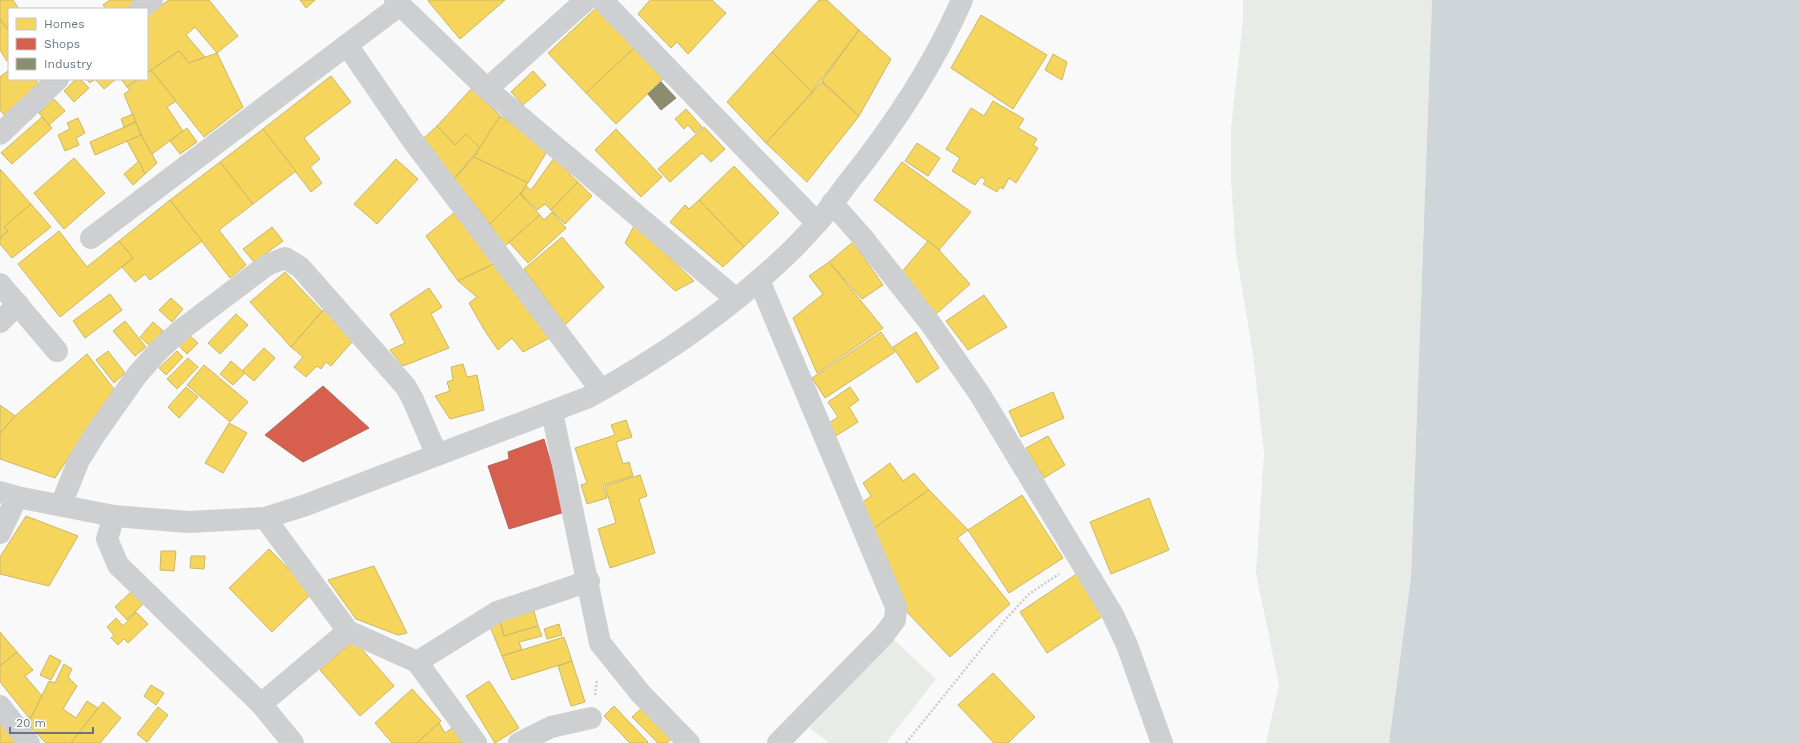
<svg xmlns="http://www.w3.org/2000/svg" width="1800" height="743" viewBox="0 0 1800 743" font-family="'Work Sans',sans-serif">
  <style>
    .green { fill: #e8ebe6 }
    .water { fill: #ced6d9 }
    .homes { fill: #f6d55c; stroke: #cab868 }
    .shops { fill: #d6604d; stroke: #b4675d }
    .industry { fill: #8c8c6e; stroke: #808574 }
    .lines { fill: none; stroke-linecap: round; stroke-linejoin: round }
    .path { stroke: #cbcccd; stroke-width: 2.5; stroke-dasharray: 2 2; stroke-linecap: butt }
    .street { stroke: #cecfd0; stroke-width: 22 }
  </style>
  <rect width="100%" height="100%" fill="#f9f9f9"/>
  <!-- green -->
  <g class="green">
    <polygon points="1243,0 1432,0 1411,577 1389,743 1266,743 1279,685 1256,573 1264,453 1253,355 1236,253 1231,180 1231,128 1243,21"/>
    <polygon points="892,638 936,679 886,743 829,743 810,728"/>
  </g>
  <!-- water -->
  <polygon class="water" points="1432,0 1800,0 1800,743 1389,743 1411,577"/>
  <!-- homes -->
  <g class="homes">
    <polygon points="0,0 13,0 19,9 9,9 8,30 0,19"/>
    <polygon points="110,0 134,0 136,3 126,9 106,9 103,5"/>
    <polygon points="169,0 209,0 238,36 217,53 195,27 186,35 205,57 189,63 179,51 147,73 147,15"/>
    <polygon points="300,0 315,0 306,8"/>
    <polygon points="429,0 505,0 460,39 428,1"/>
    <polygon points="650,0 712,0 726,13 688,54 677,42 671,48 638,14"/>
    <polygon points="819,0 827,0 859,30 812,92 772,52"/>
    <polygon points="596,8 634,48 586,93 548,53"/>
    <polygon points="981,15 1047,55 1013,109 951,68"/>
    <polygon points="0,19 9,32 9,60 7,61 0,50"/>
    <polygon points="859,30 891,59 859,116 822,81"/>
    <polygon points="634,48 663,79 616,124 586,93"/>
    <polygon points="179,51 189,63 217,53 243,107 204,137 151,70"/>
    <polygon points="772,52 812,92 766,143 727,102"/>
    <polygon points="1053,54 1067,62 1062,80 1045,70"/>
    <polygon points="9,70 9,79 35,79 41,88 5,116 0,110 0,77"/>
    <polygon points="151,70 176,101 167,107 183,131 152,154 141,135 124,94 130,90 127,87 138,79 147,79 147,73"/>
    <polygon points="533,71 546,85 523,105 511,92"/>
    <polygon points="331,76 351,102 304,138 320,159 310,167 322,183 311,192 263,129"/>
    <polygon points="76,79 80,79 89,88 74,102 64,91"/>
    <polygon points="86,79 116,79 104,89 95,79 90,83"/>
    <polygon points="121,79 138,79 127,87"/>
    <polygon points="822,82 859,116 807,182 766,143"/>
    <polygon points="472,88 500,116 480,148 466,134 455,145 437,126"/>
    <polygon points="54,99 65,111 49,125 39,113"/>
    <polygon points="993,101 1024,119 1018,128 1037,139 1033,145 1038,148 1016,183 1009,178 1003,189 1000,187 997,192 983,184 986,180 981,177 975,185 952,171 960,158 946,149 971,108 984,116"/>
    <polygon points="686,109 702,127 695,133 688,125 684,129 675,119"/>
    <polygon points="133,114 136,122 124,127 121,119"/>
    <polygon points="500,116 549,148 528,183 474,157"/>
    <polygon points="42,117 52,128 12,164 1,153"/>
    <polygon points="78,118 85,133 76,138 79,145 65,151 58,135 70,129 67,123"/>
    <polygon points="136,122 141,135 95,155 90,142"/>
    <polygon points="437,126 455,145 466,134 480,148 454,179 424,138"/>
    <polygon points="704,127 725,149 711,162 702,153 670,182 658,169"/>
    <polygon points="187,128 197,142 180,154 170,141"/>
    <polygon points="263,129 296,171 253,204 220,162"/>
    <polygon points="616,129 662,177 641,197 595,150"/>
    <polygon points="141,135 157,163 145,174 127,141"/>
    <polygon points="917,143 940,158 928,176 905,161"/>
    <polygon points="557,154 575,168 569,174 578,182 551,210 545,204 537,210 521,194 526,186 531,190"/>
    <polygon points="474,157 528,183 520,194 490,224 454,179"/>
    <polygon points="74,158 105,193 64,229 34,193"/>
    <polygon points="396,159 418,179 377,224 354,204"/>
    <polygon points="139,161 145,174 133,185 124,174"/>
    <polygon points="220,162 253,204 219,230 246,265 230,278 170,200"/>
    <polygon points="902,162 971,212 939,250 874,200"/>
    <polygon points="734,166 779,213 744,247 699,200"/>
    <polygon points="0,169 31,204 4,227 8,231 0,238"/>
    <polygon points="578,182 592,196 565,224 551,210"/>
    <polygon points="520,194 540,215 504,247 490,224"/>
    <polygon points="170,200 202,241 150,280 145,274 135,282 122,267 133,258 119,241"/>
    <polygon points="699,200 744,247 723,267 670,222 685,205 689,209"/>
    <polygon points="31,204 51,227 12,258 0,244 0,238 8,231 4,227"/>
    <polygon points="461,207 500,261 458,281 426,236"/>
    <polygon points="552,212 566,228 528,263 509,242 540,215 544,220"/>
    <polygon points="635,224 694,281 675,291 625,243"/>
    <polygon points="272,227 283,241 254,262 243,249"/>
    <polygon points="59,231 87,267 119,241 133,258 60,317 18,264"/>
    <polygon points="562,237 604,287 565,325 524,269"/>
    <polygon points="928,241 939,250 970,284 934,316 900,274"/>
    <polygon points="853,242 883,285 862,299 829,262"/>
    <polygon points="500,261 553,336 523,352 512,338 498,350 485,331 469,303 477,297 458,281"/>
    <polygon points="829,262 883,328 817,373 793,318 823,294 809,276"/>
    <polygon points="285,272 322,311 291,347 250,302"/>
    <polygon points="429,288 442,307 431,314 449,348 403,366 390,350 405,343 390,314"/>
    <polygon points="110,294 122,310 85,338 73,321"/>
    <polygon points="984,295 1007,327 968,350 946,321"/>
    <polygon points="171,298 183,309 172,322 159,310"/>
    <polygon points="326,307 358,335 331,366 326,362 321,369 317,366 306,377 294,367 303,357 291,347"/>
    <polygon points="236,314 248,325 220,354 208,343"/>
    <polygon points="125,321 146,347 135,356 113,331"/>
    <polygon points="153,322 163,331 150,346 140,337"/>
    <polygon points="881,332 895,352 825,398 812,378"/>
    <polygon points="916,332 939,368 917,383 893,347"/>
    <polygon points="189,335 198,343 187,354 179,346"/>
    <polygon points="264,348 275,358 254,381 242,371"/>
    <polygon points="108,351 125,373 114,383 96,360"/>
    <polygon points="177,351 183,357 166,375 159,368"/>
    <polygon points="87,354 114,389 55,478 0,459 0,433 15,416"/>
    <polygon points="188,358 198,367 177,389 167,379"/>
    <polygon points="231,361 245,373 233,385 220,374"/>
    <polygon points="463,364 467,377 477,375 484,410 450,419 435,396 450,391 447,382 453,380 451,367"/>
    <polygon points="204,365 248,402 230,422 187,385"/>
    <polygon points="186,387 198,397 179,418 168,407"/>
    <polygon points="850,387 859,400 849,407 858,422 834,437 826,425 838,417 828,402"/>
    <polygon points="1053,392 1064,418 1021,437 1009,411"/>
    <polygon points="0,405 15,416 0,433"/>
    <polygon points="626,420 632,437 616,442 623,464 629,462 633,476 603,485 607,498 587,504 581,485 587,483 575,448 615,435 611,425"/>
    <polygon points="229,423 247,433 223,473 205,463"/>
    <polygon points="1048,436 1065,465 1044,478 1026,448"/>
    <polygon points="890,463 903,481 914,473 929,490 870,531 860,504 871,496 863,483"/>
    <polygon points="640,475 647,496 639,499 655,553 610,568 598,529 616,523 605,486"/>
    <polygon points="929,490 968,530 957,538 1010,604 950,657 907,612 870,531"/>
    <polygon points="1022,495 1063,558 1009,593 968,530"/>
    <polygon points="1149,498 1169,550 1111,574 1090,522"/>
    <polygon points="26,516 78,536 49,586 0,574 0,557"/>
    <polygon points="269,549 312,593 272,632 229,588"/>
    <polygon points="161,551 176,551 174,571 160,570"/>
    <polygon points="191,556 205,556 204,569 190,568"/>
    <polygon points="374,566 407,633 398,635 356,619 328,580"/>
    <polygon points="1078,573 1106,614 1047,653 1020,612"/>
    <polygon points="132,591 144,603 127,620 115,607"/>
    <polygon points="534,611 538,626 504,636 500,621"/>
    <polygon points="136,612 148,624 128,643 124,639 118,645 111,638 114,635 107,627 116,618 123,626"/>
    <polygon points="500,621 504,636 538,626 542,636 519,642 522,650 502,656 489,624"/>
    <polygon points="559,624 562,635 547,639 544,629"/>
    <polygon points="0,632 17,652 0,666"/>
    <polygon points="564,637 572,661 512,680 502,656"/>
    <polygon points="354,640 394,686 360,716 320,670"/>
    <polygon points="17,652 33,670 25,676 42,696 30,719 0,682 0,666"/>
    <polygon points="50,655 61,661 51,680 40,675"/>
    <polygon points="572,661 585,702 571,706 558,666"/>
    <polygon points="64,664 72,669 68,677 77,686 63,709 76,718 87,701 98,708 71,743 46,743 28,724 49,681 55,683"/>
    <polygon points="993,673 1035,717 1008,743 994,743 958,705"/>
    <polygon points="489,681 519,728 495,743 466,696"/>
    <polygon points="151,685 164,693 156,705 144,696"/>
    <polygon points="412,689 441,721 417,743 392,743 375,723"/>
    <polygon points="103,702 121,718 100,743 71,743"/>
    <polygon points="645,705 675,736 667,743 658,743 632,717"/>
    <polygon points="614,706 648,742 647,743 630,743 604,716"/>
    <polygon points="158,707 168,715 147,742 137,734"/>
    <polygon points="0,718 18,743 0,743"/>
    <polygon points="439,723 445,733 458,724 471,743 417,743"/>
  </g>
  <!-- shops -->
  <g class="shops">
    <polygon points="323,386 369,428 303,462 265,435"/>
    <polygon points="544,439 565,512 509,529 488,466 509,459 508,452"/>
  </g>
  <!-- industry -->
  <polygon class="industry" points="661,82 676,98 661,110 648,94"/>
  <g class="lines">
    <!-- path -->
    <g class="path">
      <polyline points="595,695 597,680"/>
      <polyline points="906,743 1004,621 1029,594 1059,574"/>
    </g>
    <!-- street -->
    <g class="street">
      <polyline points="395,0 487,89 736,299"/>
      <polyline points="602,0 817,223"/>
      <polyline points="140,9 152,0"/>
      <polyline points="347,45 413,141 601,390"/>
      <polyline points="487,89 586,0"/>
      <polyline points="0,134 58,79"/>
      <polyline points="832,203 863,238 930,323 979,393 1113,615 1127,645 1162,743"/>
      <polyline points="91,238 400,5"/>
      <polyline points="759,280 896,607 895,620 883,636 778,743"/>
      <polyline points="0,284 57,351"/>
      <polyline points="0,322 18,304"/>
      <polyline points="552,412 600,643 641,694 689,743"/>
      <path d="M 0,492 L 17,497 L 114,516 L 188,522 L 265,518 L 306,505 L 589,397 C 648,364 708,325 759,280 C 779,263 800,243 817,223 C 828,211 837,197 847,184 C 892,128 933,67 962,0"/>
      <polyline points="61,505 79,460 94,436 137,375 159,350 181,330 267,265 285,258 300,267 406,387 413,400 437,455"/>
      <polyline points="114,516 107,539 118,565 261,704 293,743"/>
      <polyline points="265,518 348,631"/>
      <polyline points="0,533 17,497"/>
      <polyline points="417,662 476,743"/>
      <polyline points="261,704 348,631 417,662 497,612 589,581"/>
      <polyline points="0,706 29,743"/>
      <polyline points="519,743 551,727 591,718"/>
    </g>
  </g>
  <!-- legend -->
  <rect x="8" y="8" width="140" height="72" fill="#ffffff" stroke="#c1c8cd"/>
  <rect x="16" y="18" width="20" height="12" fill="#f6d55c" stroke="#c1c8cd"/>
  <text x="44" y="28" font-size="12" fill="#657683">Homes</text>
  <rect x="16" y="38" width="20" height="12" fill="#d6604d" stroke="#c1c8cd"/>
  <text x="44" y="48" font-size="12" fill="#657683">Shops</text>
  <rect x="16" y="58" width="20" height="12" fill="#8c8c6e" stroke="#c1c8cd"/>
  <text x="44" y="68" font-size="12" fill="#657683">Industry</text>
  <!-- scale -->
  <path d="M10 727v6h83v-6" fill="none" stroke="#657683" stroke-width="2"/>
  <text x="16" y="727" font-size="12" fill="#657683" stroke="#ffffff" stroke-width="3" paint-order="stroke">20 m</text>
</svg>
